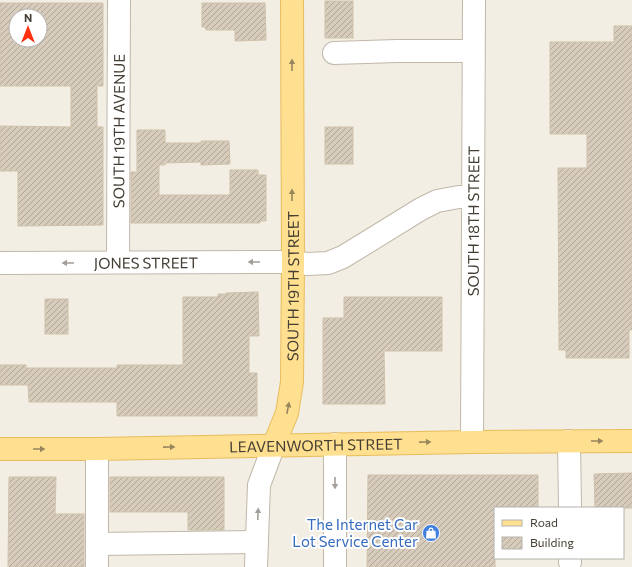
<svg xmlns="http://www.w3.org/2000/svg" width="632" height="567" viewBox="0 0 632 567" font-family="Commissioner,sans-serif">
  <style>
    .building { fill: url(#building-hatch); stroke: #cfc1ab; fill-rule: evenodd }
    .lines { fill: none; stroke-linecap: round; stroke-linejoin: round }
    .minor-casing { stroke: #c1b8a9; stroke-width: 24 }
    .major-casing { stroke: #e8bd5c; stroke-width: 24 }
    .minor { stroke: #fff; stroke-width: 22 }
    .major { stroke: #ffdf90; stroke-width: 22 }
    .oneway { fill: #98865d }
    .oneway2 { fill: #a29e99 }
    .labels { text-anchor: middle; dominant-baseline: central; stroke-width: 4; stroke-linejoin: round; paint-order: stroke }
    .street-label { font-size: 15px; fill: #443e33; stroke: #fff }
    .shop-label { font-size: 15px; fill: #366cbe; stroke: #fff; text-anchor: end }
  </style>
  <defs>
    <pattern id="building-hatch" width="6" height="6" patternUnits="userSpaceOnUse"><rect width="6" height="6" fill="#d7ccbb"/><path d="M-1 1l2-2M0 6l6-6M5 7l2-2" fill="none" stroke="#b0a799"/></pattern>
  </defs>
  <rect width="100%" height="100%" fill="#f2eee3"/>
  <!-- building -->
  <g class="building">
    <rect x="325" y="1" width="28" height="37"/>
    <path d="M 0,3 L 103,3 L 103,86 L 97,86 L 97,127 L 103,127 L 103,225 L 18,226 L 18,171 L 0,171 L 0,126 L 71,127 L 71,86 L 0,86 ZM 16,16 L 40,16 L 40,40 L 16,40 Z"/>
    <polygon points="202,3 265,3 266,40 235,41 235,30 206,30 205,27 202,27"/>
    <polygon points="614,26 632,26 632,330 629,330 629,358 566,358 566,350 559,350 558,168 587,168 587,134 550,134 550,42 614,42"/>
    <rect x="325" y="127" width="28" height="37"/>
    <polygon points="137,130 165,130 165,143 201,143 201,141 229,141 230,164 201,165 201,162 165,163 165,165 159,165 159,195 230,195 230,170 258,170 258,175 266,175 266,221 260,221 260,223 131,223 131,172 137,172"/>
    <polygon points="258,292 259,336 249,336 249,373 257,373 257,416 117,416 117,402 29,402 28,385 0,385 0,365 26,365 26,368 117,368 117,365 183,365 183,297 218,297 218,294 226,294 226,293"/>
    <polygon points="344,297 442,297 442,351 384,351 385,404 323,404 323,318 344,318"/>
    <rect x="45" y="299" width="23" height="35"/>
    <polygon points="632,473 632,508 595,508 594,474"/>
    <polygon points="368,475 538,475 538,508 495,508 495,567 367,567"/>
    <polygon points="9,477 56,477 55,514 84,514 84,567 8,567"/>
    <polygon points="110,477 224,477 224,530 188,530 188,512 110,512"/>
  </g>
  <g class="lines">
    <!-- minor casing -->
    <g class="minor-casing">
      <g id="minor">
        <polyline points="334,53 397,51 473,51"/>
        <path id="s1" d="M 118,262 L 119,0"/>
        <path id="s2" d="M 0,263 L 287,262 L 308,264 L 328,263 L 343,257 L 421,209 L 437,201 L 459,197 L 473,197"/>
        <polyline points="569,441 570,508"/>
        <path id="s3" d="M 472,442 L 474,0"/>
        <polyline points="335,444 335,567"/>
        <polyline points="97,449 97,567"/>
        <polyline points="97,544 257,542"/>
        <polyline points="570,558 570,562"/>
        <polyline points="256,567 259,485 274,445"/>
      </g>
    </g>
    <!-- major casing -->
    <g class="major-casing">
      <g id="major">
        <path id="s4" d="M 274,445 L 287,413 L 292,382 L 293,262 L 292,0"/>
        <path id="s5" d="M 0,449 L 97,449 L 472,442 L 632,441"/>
      </g>
    </g>
    <!-- minor -->
    <use href="#minor" class="minor"/>
    <!-- major -->
    <use href="#major" class="major"/>
  </g>
  <!-- one-way arrows -->
  <defs><path id="oneway-solid" d="M-6-.8H1V-3.2L6.5 0L1 3.2V.8H-6Z"/></defs>
  <g class="oneway">
    <use href="#oneway-solid" transform="translate(292 65) rotate(-90)"/>
    <use href="#oneway-solid" transform="translate(292 195) rotate(-90)"/>
    <use href="#oneway-solid" transform="translate(288 408) rotate(-79)"/>
    <use href="#oneway-solid" transform="translate(597 441)"/>
    <use href="#oneway-solid" transform="translate(425 442) rotate(-1)"/>
    <use href="#oneway-solid" transform="translate(169 447) rotate(-1)"/>
    <use href="#oneway-solid" transform="translate(39 449)"/>
  </g>
  <g class="oneway2">
    <use href="#oneway-solid" transform="translate(254 262) rotate(180)"/>
    <use href="#oneway-solid" transform="translate(68 263) rotate(180)"/>
    <use href="#oneway-solid" transform="translate(335 483) rotate(90)"/>
    <use href="#oneway-solid" transform="translate(258 514) rotate(-88)"/>
  </g>
  <!-- icons -->
  <defs>
    <g id="shop-disc" transform="scale(0.9)"><circle r="9.5" fill="#3f7fe0" stroke="#fff"/><path d="M-5-2.5h2.3a2.7 3.5 0 0 1 5.4 0H5L5.5 6h-11ZM-1.5-2.5h3a1.5 2.3 0 0 0-3 0Z" fill="#fff"/></g>
  </defs>
  <g fill-rule="evenodd">
    <use href="#shop-disc" x="431" y="533"/>
  </g>
  <g class="labels">
    <!-- street labels -->
    <g class="street-label">
      <text stroke="none"><textPath href="#s1" startOffset="131">SOUTH 19TH AVENUE</textPath></text>
      <text stroke="none"><textPath href="#s3" startOffset="221">SOUTH 18TH STREET</textPath></text>
      <text stroke="none"><textPath href="#s2" startOffset="146">JONES STREET</textPath></text>
      <text stroke="none"><textPath href="#s4" startOffset="162">SOUTH 19TH STREET</textPath></text>
      <text stroke="none"><textPath href="#s5" startOffset="316">LEAVENWORTH STREET</textPath></text>
    </g>
    <!-- shop labels -->
    <g class="shop-label">
      <text x="418" y="524">The Internet Car<tspan x="418" dy="17">Lot Service Center</tspan></text>
    </g>
  </g>
  <!-- legend -->
  <rect x="494" y="507" width="130" height="52" fill="#ffffff" stroke="#b4b2ad"/>
  <rect x="502" y="520" width="20" height="6" fill="#ffdf90" stroke="#b4b2ad"/>
  <text x="530" y="527" font-size="12" fill="#443e33">Road</text>
  <rect x="502" y="537" width="20" height="12" fill="url(#building-hatch)" stroke="#b4b2ad"/>
  <text x="530" y="547" font-size="12" fill="#443e33">Building</text>
  <!-- north arrow -->
  <g transform="translate(28 28)"><circle r="19" fill="#ffffff" stroke="#b4b2ad"/>
  <path d="M0-3L7 15L0 10L-7 15Z" fill="#ff310e"/>
  <text y="-6" font-size="11" font-weight="bold" text-anchor="middle" fill="#443e33">N</text>
  </g>
</svg>
